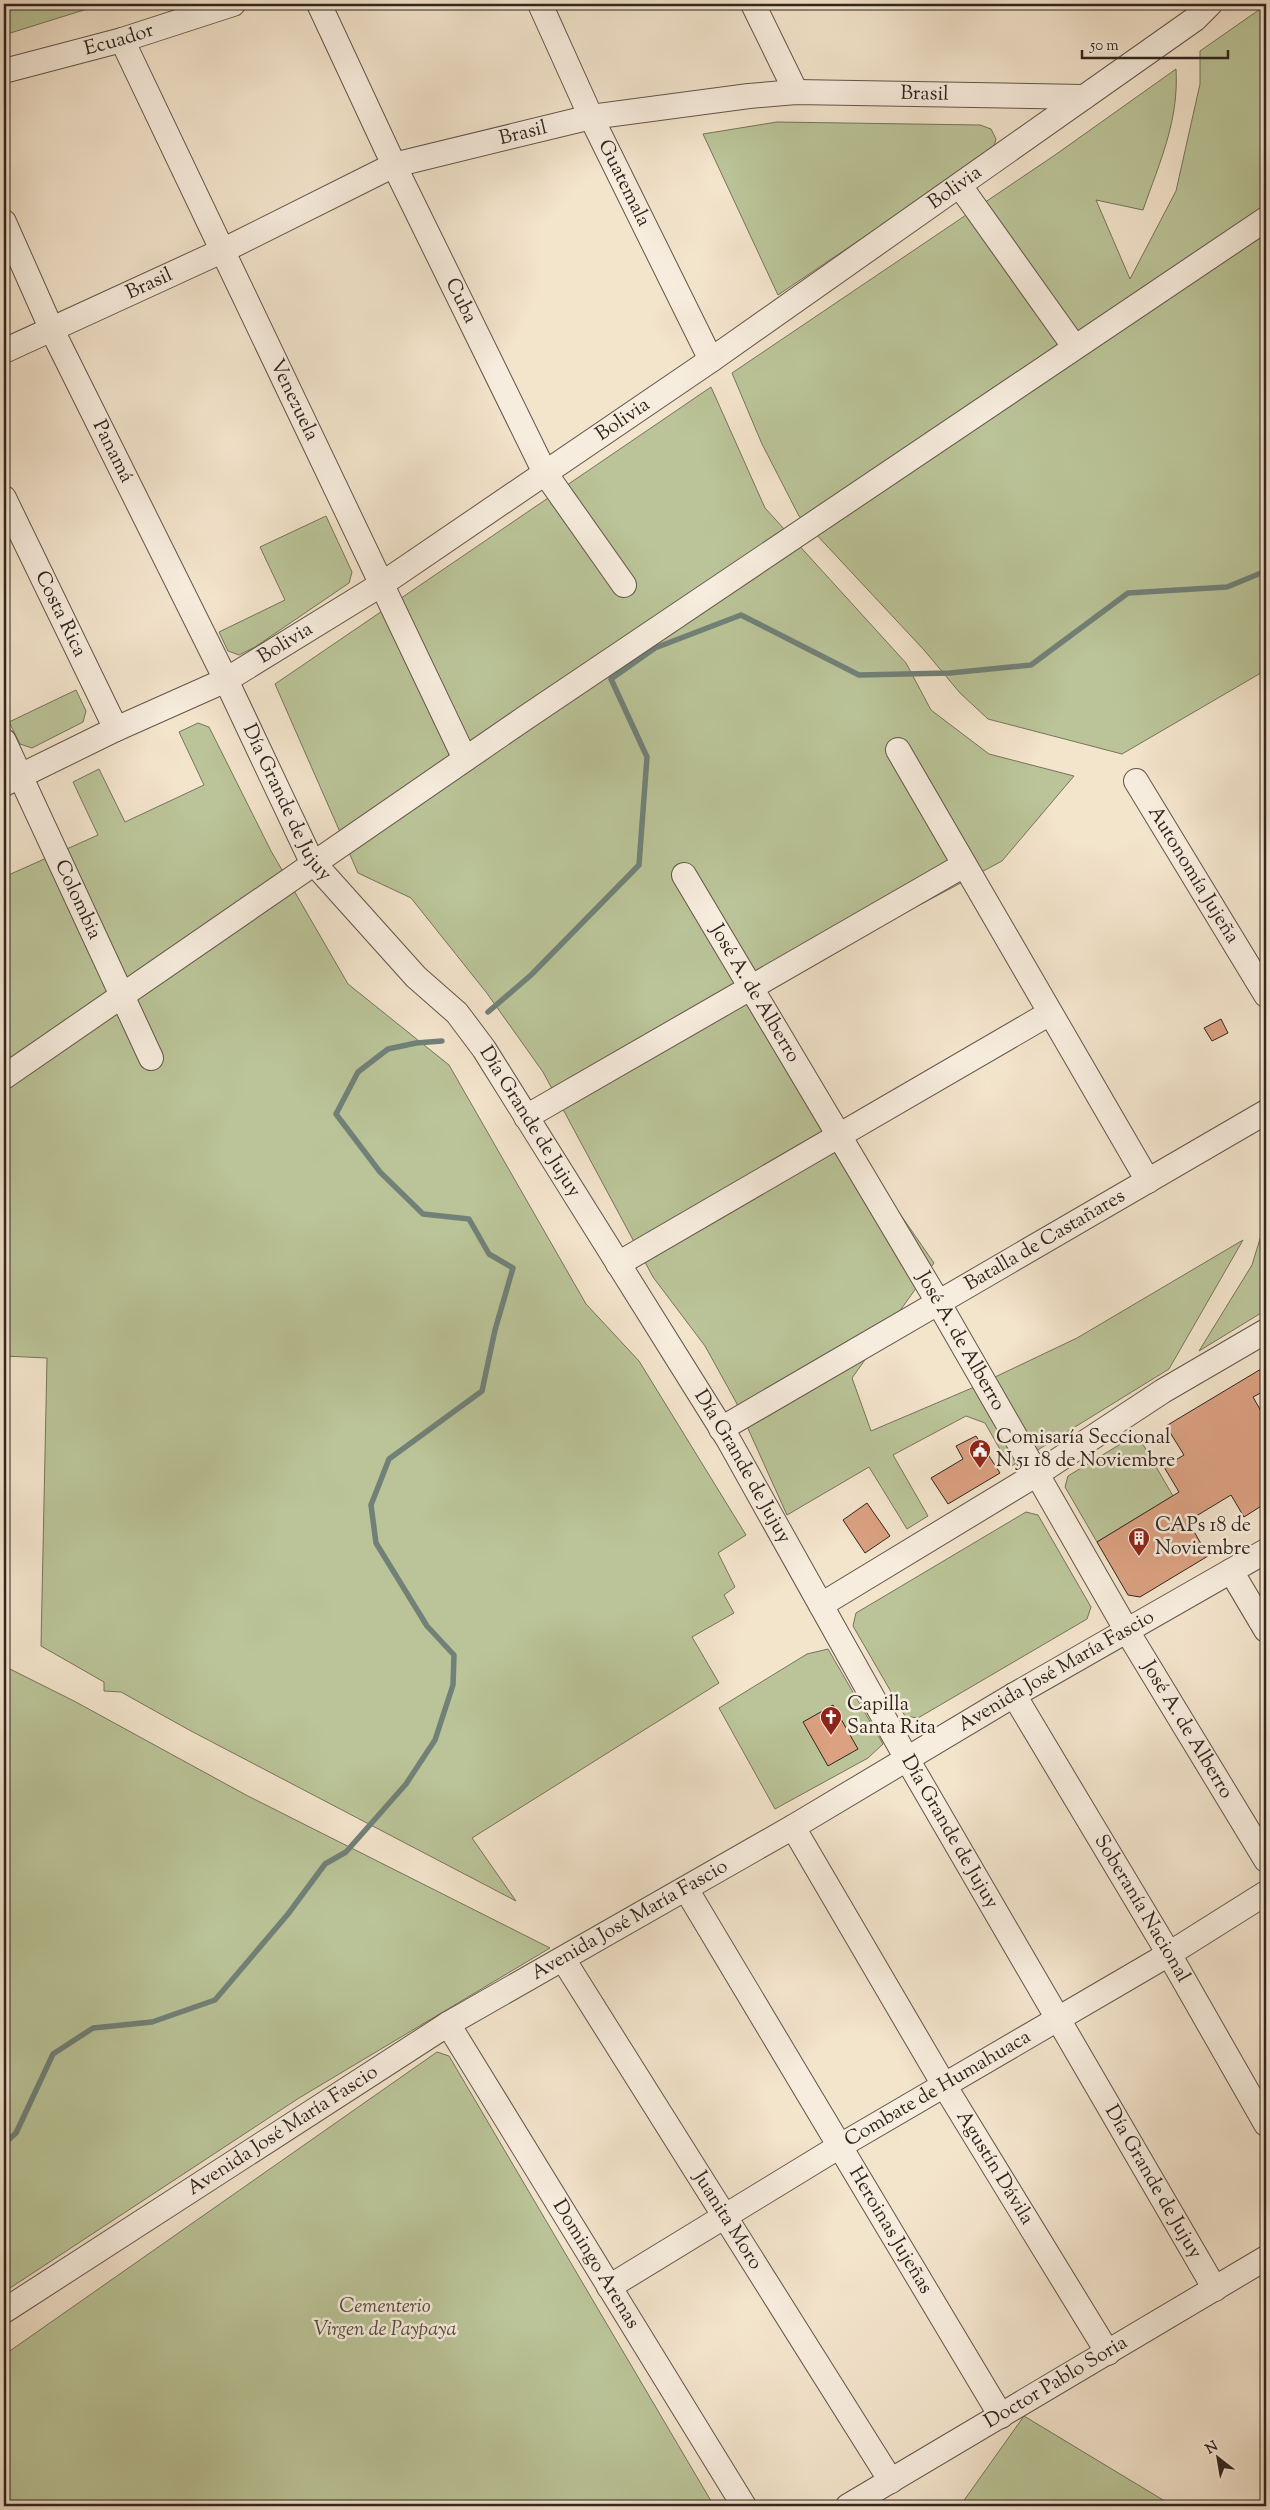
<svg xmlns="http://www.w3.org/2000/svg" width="1270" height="2510" viewBox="0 0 1270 2510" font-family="'Sorts Mill Goudy',serif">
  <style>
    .green { fill: #bac498; stroke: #76745c }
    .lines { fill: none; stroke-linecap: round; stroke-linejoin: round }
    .stream { stroke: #718178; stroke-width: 5.5 }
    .building { fill: #dba181; stroke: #31251f }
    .minor-casing { stroke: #62554a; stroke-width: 26 }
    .minor { stroke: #f7edde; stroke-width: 24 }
    .labels { text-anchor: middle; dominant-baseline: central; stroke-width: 5; stroke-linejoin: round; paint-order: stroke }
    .street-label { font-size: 20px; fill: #31251f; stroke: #f7edde }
    .poi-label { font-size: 20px; fill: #31251f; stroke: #f7edde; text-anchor: start }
    .park-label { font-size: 20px; font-style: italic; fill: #534d3d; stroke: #f7edde }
  </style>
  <rect width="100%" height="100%" fill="#f3e4cc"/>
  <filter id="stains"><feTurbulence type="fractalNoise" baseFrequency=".004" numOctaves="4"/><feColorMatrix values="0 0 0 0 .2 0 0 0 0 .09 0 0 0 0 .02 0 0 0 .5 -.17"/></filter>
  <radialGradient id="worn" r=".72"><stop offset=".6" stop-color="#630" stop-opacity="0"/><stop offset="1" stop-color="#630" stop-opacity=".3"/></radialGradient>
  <!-- green -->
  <g class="green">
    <polygon points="4,4 103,4 4,35"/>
    <path d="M 1263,7 L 1266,8 L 1266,670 L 1122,754 L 988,719 L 960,693 L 924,650 L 799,516 L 762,444 L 732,373 L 1055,155 L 1176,69 C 1179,121 1160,161 1143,210 L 1096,200 L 1130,279 L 1176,191 L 1200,84 L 1200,51 Z"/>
    <polygon points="777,122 980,125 991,129 996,139 993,150 778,295 703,134"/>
    <polygon points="711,387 765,508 906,663 931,710 989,754 1074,776 1002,861 749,996 934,1263 852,1378 871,1431 972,1388 1077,1338 1243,1240 1169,1369 1010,1467 985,1423 966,1416 893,1455 928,1516 907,1529 869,1467 787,1515 736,1402 705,1346 653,1277 543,1072 486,992 411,898 358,873 275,684"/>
    <polygon points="326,516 352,572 349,583 255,647 239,655 228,651 219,632 285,600 260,547"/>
    <polygon points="76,690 86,711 83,722 32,748 20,744 9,722"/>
    <polygon points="198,723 209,727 271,851 348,984 449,1065 586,1304 639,1361 746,1535 718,1553 735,1587 724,1595 734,1613 692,1637 719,1683 472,1838 516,1901 191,1731 121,1692 104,1691 104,1682 41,1646 47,1358 4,1356 4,877 98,835 73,782 99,769 125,822 204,785 179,732"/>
    <polygon points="1266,1219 1266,1310 1199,1351 1252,1265"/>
    <polygon points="1137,1434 1173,1496 1097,1542 1065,1487 1068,1476"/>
    <polygon points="1026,1512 1038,1515 1091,1607 1087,1619 918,1718 905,1716 853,1626 856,1613"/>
    <polygon points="828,1649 883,1744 868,1758 775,1809 719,1708 807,1654"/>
    <polygon points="4,1666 74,1701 246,1795 550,1948 299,2098 4,2292"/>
    <polygon points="437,2052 449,2056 714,2506 4,2506 4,2355"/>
    <polygon points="1024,2416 1173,2506 960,2506"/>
  </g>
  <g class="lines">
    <!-- stream -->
    <g class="stream">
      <polyline points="488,1012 531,975 639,865 647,757 611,679 655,648 741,615 859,675 950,673 1031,665 1128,593 1227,587 1266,571"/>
      <polyline points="4,2144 16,2133 53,2054 93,2028 152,2022 215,2000 288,1914 325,1864 346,1852 406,1784 435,1740 453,1685 454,1655 427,1626 376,1543 371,1505 389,1459 482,1391 495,1330 513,1268 489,1254 469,1219 423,1214 380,1172 336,1114 358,1072 388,1049 416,1043 442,1041"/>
    </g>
  </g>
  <!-- building -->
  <g class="building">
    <polygon points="1221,1019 1228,1033 1212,1041 1204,1028"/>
    <polygon points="1266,1366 1266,1390 1253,1397 1266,1420 1266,1503 1244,1517 1231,1495 1188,1521 1208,1556 1140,1597 1128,1595 1097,1542 1179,1492 1164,1467 1184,1455 1166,1426"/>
    <polygon points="976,1436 1000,1473 948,1504 931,1478 963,1459 956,1446"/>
    <polygon points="867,1503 890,1536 865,1553 843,1520"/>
    <polygon points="833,1705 858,1749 828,1766 803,1722"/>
  </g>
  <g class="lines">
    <!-- minor casing -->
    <g class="minor-casing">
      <g id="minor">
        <path id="s1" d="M 319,4 L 394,165 L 545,473 L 624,585"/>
        <path id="s2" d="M 540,4 L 591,117 L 711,360"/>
        <polyline points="753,4 796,92"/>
        <path id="s3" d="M 122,40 L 465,759"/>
        <path id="s4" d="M 4,71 L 122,40 L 233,4"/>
        <polyline points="960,186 1071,342"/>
        <path id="s5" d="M 4,222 L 51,328 L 226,680 L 311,860 L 416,977 L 457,1013 L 484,1049 L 728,1439 L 907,1759 L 1215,2289"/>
        <path id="s6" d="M 4,351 L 224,250 L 394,165 L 591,117 L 749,96 L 796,92 L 1084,97"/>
        <path id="s7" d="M 4,498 L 116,729"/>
        <path id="s8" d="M 4,741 L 151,1058"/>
        <polyline points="898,750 1148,1181"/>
        <path id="s9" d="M 1136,781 L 1266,995"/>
        <path id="s10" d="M 4,784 L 116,729 L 226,680 L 382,584 L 711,360 L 1195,19 L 1210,4"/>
        <path id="s11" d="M 684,875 L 938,1302 L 1127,1631 L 1266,1860"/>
        <polyline points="4,1077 525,718 1266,219"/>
        <polyline points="526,1117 964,865"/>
        <polyline points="618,1264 1050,1013"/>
        <path id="s12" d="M 721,1429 L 1266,1112"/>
        <polyline points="1231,1571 1266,1630"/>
        <polyline points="821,1605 1037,1474 1163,1391 1266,1331"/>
        <path id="s13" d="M 1014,1695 L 1169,1954 L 1266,2124"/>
        <path id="s14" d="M 793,1827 L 944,2085 L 1108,2353"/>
        <path id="s15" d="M 686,1889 L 1001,2416"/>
        <path id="s16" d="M 563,1959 L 891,2481"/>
        <path id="s17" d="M 448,2024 L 744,2506"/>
        <path id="s18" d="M 609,2287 L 840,2146 L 1169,1954 L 1266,1893"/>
        <path id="s19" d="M 4,2311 L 448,2024 L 793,1827 L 1014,1695 L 1266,1551"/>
        <path id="s20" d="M 848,2506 L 1266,2258"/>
      </g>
    </g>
    <!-- minor -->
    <use href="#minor" class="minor"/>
  </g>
  <!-- icons -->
  <defs>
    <g id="civic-pin" transform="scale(1.125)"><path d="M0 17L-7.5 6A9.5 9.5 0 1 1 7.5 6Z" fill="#8f2418" stroke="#f7edde"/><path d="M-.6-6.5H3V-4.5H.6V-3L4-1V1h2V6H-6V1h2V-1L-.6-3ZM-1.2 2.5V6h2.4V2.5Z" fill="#fff"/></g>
    <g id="building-pin" transform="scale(1.125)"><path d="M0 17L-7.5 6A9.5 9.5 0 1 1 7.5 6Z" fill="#8f2418" stroke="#f7edde"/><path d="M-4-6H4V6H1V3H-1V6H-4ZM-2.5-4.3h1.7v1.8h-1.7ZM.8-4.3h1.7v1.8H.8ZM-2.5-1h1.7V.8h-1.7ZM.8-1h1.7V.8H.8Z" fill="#fff"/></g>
    <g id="church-pin" transform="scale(1.125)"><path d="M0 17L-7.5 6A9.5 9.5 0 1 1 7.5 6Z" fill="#8f2418" stroke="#f7edde"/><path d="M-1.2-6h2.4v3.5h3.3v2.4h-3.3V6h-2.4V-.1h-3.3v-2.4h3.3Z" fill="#fff"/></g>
  </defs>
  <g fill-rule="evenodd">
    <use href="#civic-pin" x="980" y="1450"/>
    <use href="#building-pin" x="1139" y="1538"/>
    <use href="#church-pin" x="831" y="1717"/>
  </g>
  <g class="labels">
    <!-- street labels -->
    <g class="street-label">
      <text stroke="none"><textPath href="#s4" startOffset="119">Ecuador</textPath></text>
      <text stroke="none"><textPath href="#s6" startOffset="970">Brasil</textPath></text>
      <text stroke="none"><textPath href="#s6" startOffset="565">Brasil</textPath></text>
      <text stroke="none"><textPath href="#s2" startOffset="198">Guatemala</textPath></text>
      <text stroke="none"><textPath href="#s10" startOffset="1125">Bolivia</textPath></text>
      <text stroke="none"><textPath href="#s6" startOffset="160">Brasil</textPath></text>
      <text stroke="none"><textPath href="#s1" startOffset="329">Cuba</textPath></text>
      <text stroke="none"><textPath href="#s3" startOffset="399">Venezuela</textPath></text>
      <text stroke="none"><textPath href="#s10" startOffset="720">Bolivia</textPath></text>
      <text stroke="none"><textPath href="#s5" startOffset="254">Panamá</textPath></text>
      <text stroke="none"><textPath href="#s7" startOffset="129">Costa Rica</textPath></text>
      <text stroke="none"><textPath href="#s10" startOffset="315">Bolivia</textPath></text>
      <text stroke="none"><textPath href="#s5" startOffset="646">Día Grande de Jujuy</textPath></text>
      <text stroke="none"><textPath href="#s9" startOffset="110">Autonomía Jujeña</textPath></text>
      <text stroke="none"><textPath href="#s8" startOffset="175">Colombia</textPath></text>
      <text stroke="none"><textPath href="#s11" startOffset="138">José A. de Alberro</textPath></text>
      <text stroke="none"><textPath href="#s5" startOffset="1051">Día Grande de Jujuy</textPath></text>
      <text stroke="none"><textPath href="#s12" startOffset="375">Batalla de Castañares</textPath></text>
      <text stroke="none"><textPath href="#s11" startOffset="542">José A. de Alberro</textPath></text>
      <text stroke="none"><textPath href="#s5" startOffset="1456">Día Grande de Jujuy</textPath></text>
      <text stroke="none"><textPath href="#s19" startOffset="1232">Avenida José María Fascio</textPath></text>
      <text stroke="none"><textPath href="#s11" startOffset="992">José A. de Alberro</textPath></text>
      <text stroke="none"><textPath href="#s5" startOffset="1876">Día Grande de Jujuy</textPath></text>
      <text stroke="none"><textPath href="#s13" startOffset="249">Soberanía Nacional</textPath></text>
      <text stroke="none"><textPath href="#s19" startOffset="738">Avenida José María Fascio</textPath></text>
      <text stroke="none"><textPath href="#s18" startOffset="384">Combate de Humahuaca</textPath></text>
      <text stroke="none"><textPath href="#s19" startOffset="332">Avenida José María Fascio</textPath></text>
      <text stroke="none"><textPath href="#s14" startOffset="396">Agustín Dávila</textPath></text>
      <text stroke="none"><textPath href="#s5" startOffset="2281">Día Grande de Jujuy</textPath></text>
      <text stroke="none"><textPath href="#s16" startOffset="309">Juanita Moro</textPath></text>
      <text stroke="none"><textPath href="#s15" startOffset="398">Heroinas Jujeñas</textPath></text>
      <text stroke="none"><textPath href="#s17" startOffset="282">Domingo Arenas</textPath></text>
      <text stroke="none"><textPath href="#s20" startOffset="242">Doctor Pablo Soria</textPath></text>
    </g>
    <!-- poi labels -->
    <g class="poi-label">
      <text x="996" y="1438">Comisaría Seccional<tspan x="996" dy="23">N 51 18 de Noviembre</tspan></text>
      <text x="1155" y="1526">CAPs 18 de<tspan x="1155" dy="23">Noviembre</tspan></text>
      <text x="847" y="1705">Capilla<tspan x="847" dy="23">Santa Rita</tspan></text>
    </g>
    <!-- park labels -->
    <g class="park-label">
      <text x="385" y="2307">Cementerio<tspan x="385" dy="23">Virgen de Paypaya</tspan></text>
    </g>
  </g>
  <!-- margin -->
  <rect width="1270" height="2510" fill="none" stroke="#f3e4cc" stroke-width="20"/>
  <rect x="5" y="5" width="1260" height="2500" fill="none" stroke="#31251f" stroke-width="2.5"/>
  <rect x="10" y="10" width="1250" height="2490" fill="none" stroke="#31251f"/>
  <!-- north arrow -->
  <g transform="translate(1218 2458) rotate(329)" stroke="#f7edde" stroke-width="4" paint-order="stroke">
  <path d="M0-4L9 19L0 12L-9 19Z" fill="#31251f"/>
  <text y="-8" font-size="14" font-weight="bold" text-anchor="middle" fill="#31251f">N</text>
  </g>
  <!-- scale -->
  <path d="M1082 50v8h146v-8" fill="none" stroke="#31251f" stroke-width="2.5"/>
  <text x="1090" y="50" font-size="15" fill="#31251f" stroke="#f7edde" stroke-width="4" paint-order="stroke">50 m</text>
  <rect width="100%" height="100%" filter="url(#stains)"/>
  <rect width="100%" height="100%" fill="url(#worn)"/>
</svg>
